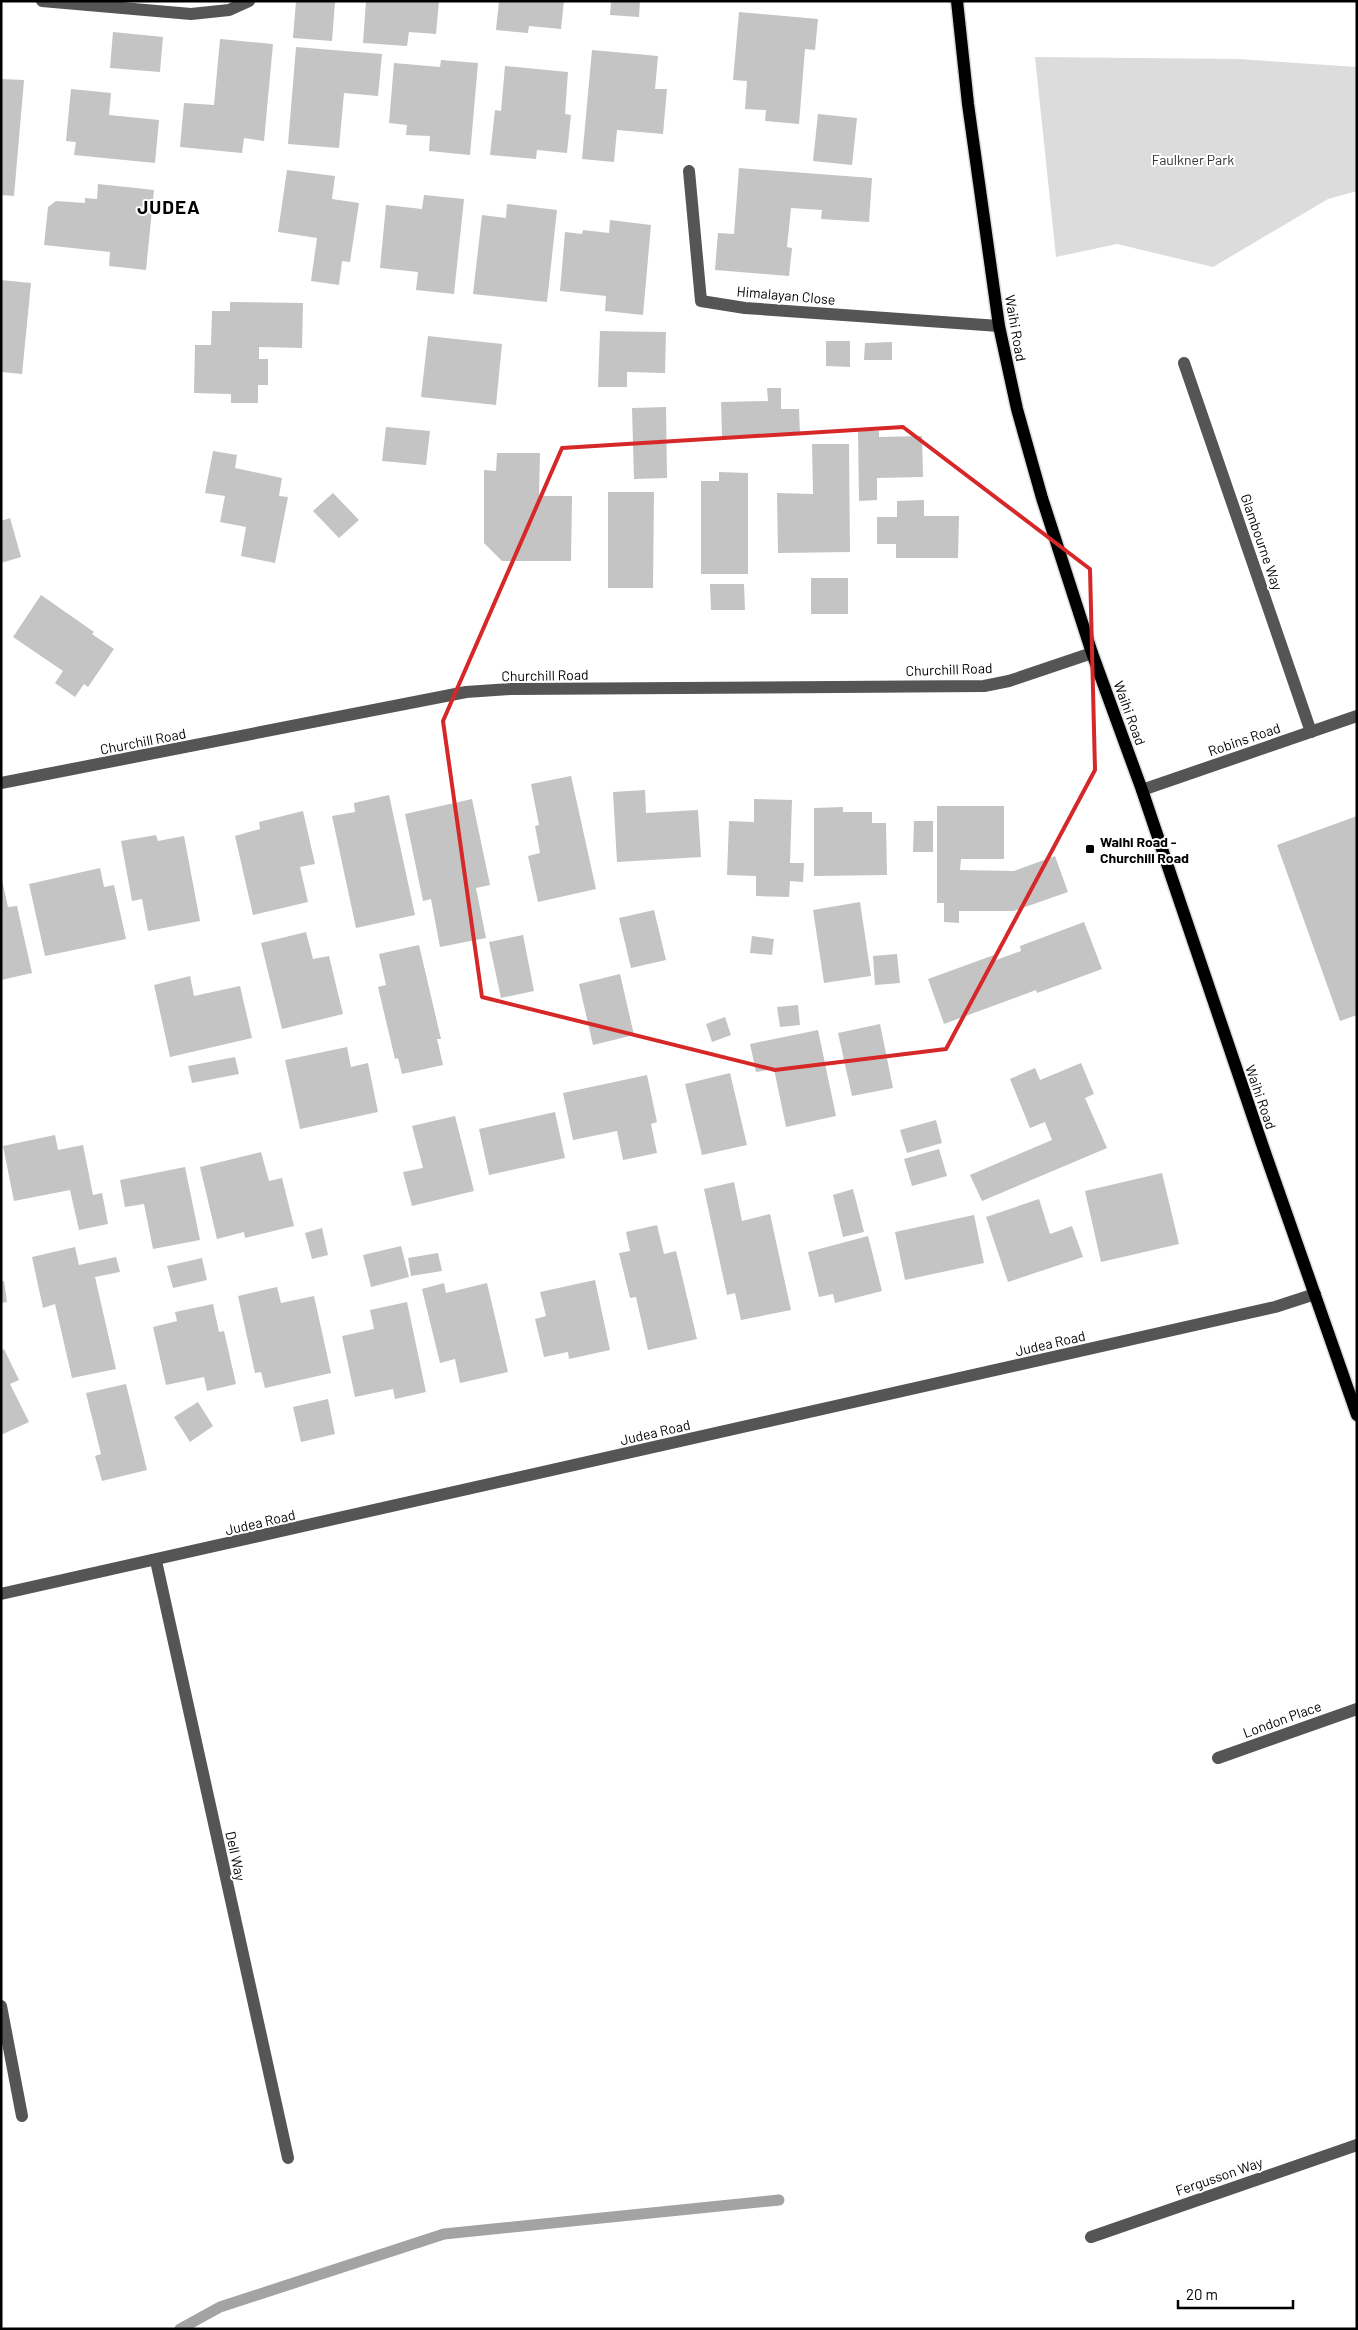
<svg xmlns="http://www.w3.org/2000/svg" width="1358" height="2330" viewBox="0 0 1358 2330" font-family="Barlow,sans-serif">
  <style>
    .green { fill: #dcdcdc }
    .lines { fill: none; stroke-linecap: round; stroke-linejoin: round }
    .stream { stroke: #a3a3a3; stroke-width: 11 }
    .building { fill: #c4c4c4 }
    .major-casing { stroke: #dbdbdb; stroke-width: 15 }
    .minor { stroke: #555; stroke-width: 12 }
    .major { stroke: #000; stroke-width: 12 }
    .marked { fill: none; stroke: #d62828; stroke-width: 4; stroke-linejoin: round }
    .poi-dot { fill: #000; stroke: #fff; stroke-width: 2 }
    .labels { text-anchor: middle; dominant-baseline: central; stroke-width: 4; stroke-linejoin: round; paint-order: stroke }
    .park-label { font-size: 14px; fill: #333; stroke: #fff }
    .street-label { font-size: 14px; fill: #000; stroke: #fff }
    .poi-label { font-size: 14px; font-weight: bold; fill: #000; stroke: #fff; text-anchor: start }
    .district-label { font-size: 19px; font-weight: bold; letter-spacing: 1px; fill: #000; stroke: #fff }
  </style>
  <rect width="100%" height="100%" fill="#fff"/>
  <!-- green -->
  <polygon class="green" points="1035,57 1238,59 1357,67 1357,191 1328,199 1213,267 1117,244 1056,257"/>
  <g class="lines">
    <!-- stream -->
    <polyline class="stream" points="180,2329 220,2307 444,2234 779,2200"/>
  </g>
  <!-- building -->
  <g class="building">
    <polygon points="296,1 335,2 332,41 293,38"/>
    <polygon points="366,1 439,1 436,34 409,32 407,46 363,43"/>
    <polygon points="499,1 564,1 561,29 529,26 528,33 496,30"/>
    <polygon points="611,1 640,1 639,17 610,15"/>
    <polygon points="739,12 818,19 815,50 805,49 799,124 765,121 766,110 745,109 747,81 733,80"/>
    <polygon points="113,32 163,37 160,72 110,68"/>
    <polygon points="220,39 273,44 264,141 244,138 242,153 180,147 184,103 214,105"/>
    <polygon points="296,47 382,54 378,96 344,93 339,148 288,144"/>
    <polygon points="592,50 658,56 655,89 667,89 663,134 617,130 614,162 582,159"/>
    <polygon points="441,60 478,63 470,155 429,151 430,136 406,135 407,125 389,123 394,63 440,67"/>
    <polygon points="505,66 568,72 565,114 571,115 567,153 537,150 536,159 490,155 495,110 501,111"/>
    <polygon points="1,79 24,80 14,196 1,195"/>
    <polygon points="71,89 111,93 109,115 159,120 155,163 74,155 76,142 66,141"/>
    <polygon points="818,114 857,118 852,165 813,161"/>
    <polygon points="739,168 872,178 869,222 821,219 822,210 791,208 787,247 792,248 789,276 715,270 718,233 734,234"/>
    <polygon points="287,170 335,176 332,199 359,203 350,262 342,261 339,285 311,281 317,238 278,232"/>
    <polygon points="98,184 154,190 146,270 109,266 110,252 44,245 48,207 56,201 85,203 85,198 97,199"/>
    <polygon points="424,195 464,199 454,294 416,290 418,272 380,268 386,205 422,209"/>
    <polygon points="507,204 557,210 547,302 473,294 482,215 506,218"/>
    <polygon points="610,220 651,225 643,315 605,311 606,296 560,291 565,232 582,234 583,230 609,233"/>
    <polygon points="1,280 31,283 22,374 1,372"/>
    <polygon points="230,302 303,303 302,348 259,347 259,359 268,359 268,385 258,385 258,403 231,403 231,394 194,393 195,345 211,345 212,311 230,311"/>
    <polygon points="600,331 666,332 665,373 627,372 627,387 598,387"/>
    <polygon points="428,336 502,344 496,405 421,397"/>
    <polygon points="826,341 850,341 850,367 826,366"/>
    <polygon points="892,342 892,360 864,360 865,343"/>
    <polygon points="767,388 781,388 781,409 799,409 800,435 722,436 721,402 768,401"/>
    <polygon points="666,407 667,478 634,479 632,408"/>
    <polygon points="386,427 430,431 426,465 382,461"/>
    <polygon points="858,431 879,431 879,437 922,436 923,477 877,478 877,500 859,501"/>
    <polygon points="812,444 849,444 850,552 778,553 777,493 813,494"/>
    <polygon points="213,451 237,455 235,468 282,478 279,496 288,497 275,563 241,556 246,527 220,522 225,496 205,493"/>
    <polygon points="497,453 540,453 539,496 572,496 571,561 502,561 484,543 484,470 496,471"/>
    <polygon points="719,472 748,473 748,574 701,574 701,481 719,481"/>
    <polygon points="608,492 654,492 653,588 608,588"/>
    <polygon points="333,493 359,520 339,538 313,511"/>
    <polygon points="924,500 924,516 959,516 958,558 896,558 896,544 877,544 877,517 897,517 897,501"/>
    <polygon points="10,518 21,557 1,563 1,521"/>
    <rect x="811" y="578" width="37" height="36"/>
    <polygon points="710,584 744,584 745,610 711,610"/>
    <polygon points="41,595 94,632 92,634 114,649 88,687 84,684 75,697 55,683 63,671 13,637"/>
    <polygon points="571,776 596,889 538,902 528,856 540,853 535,826 539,825 531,784"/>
    <polygon points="645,790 646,813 698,810 701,857 617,862 613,792"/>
    <polygon points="389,795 415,915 356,928 332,816 355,812 354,803"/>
    <polygon points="472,799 490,885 476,888 486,938 440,947 431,899 423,901 405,814"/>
    <polygon points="754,799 792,800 790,863 804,863 803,882 790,881 789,897 756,896 756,876 727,875 729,821 754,822"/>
    <polygon points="937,806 1004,806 1004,859 961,859 960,870 1014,871 1055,856 1068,892 1014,911 959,911 959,923 944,922 944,903 937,903"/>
    <polygon points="843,807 843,812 872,812 872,823 886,823 887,875 814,876 814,808"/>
    <polygon points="303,811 315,864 300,867 308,902 253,915 235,836 260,829 259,822"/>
    <polygon points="1357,816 1357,1015 1340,1021 1277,845"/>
    <polygon points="914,821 933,821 933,852 913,852"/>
    <polygon points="156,835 158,841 184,836 200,921 148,931 142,899 132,901 121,841"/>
    <polygon points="100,868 104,887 114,885 126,939 45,956 29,884"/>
    <polygon points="2,880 8,907 17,906 32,973 1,980"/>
    <polygon points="860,902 871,976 824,983 813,910"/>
    <polygon points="654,910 666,960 631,968 619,918"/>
    <polygon points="1084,922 1102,969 1037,993 1036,990 944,1024 928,979 994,955 996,960 1021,951 1020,946"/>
    <polygon points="306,932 313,959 329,956 343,1014 282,1029 261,943"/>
    <polygon points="523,935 534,991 501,998 489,942"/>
    <polygon points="752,936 774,939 772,955 750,953"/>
    <polygon points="419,945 441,1039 437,1039 443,1065 402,1074 398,1058 395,1059 378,987 386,985 379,954"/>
    <polygon points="897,954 900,983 875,985 873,956"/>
    <polygon points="620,974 634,1035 593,1045 579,984"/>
    <polygon points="190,976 194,996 240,986 252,1038 170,1057 154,985"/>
    <polygon points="798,1005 800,1025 780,1027 777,1007"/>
    <polygon points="725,1017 731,1035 712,1042 706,1024"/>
    <polygon points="880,1024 893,1088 852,1096 838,1033"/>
    <polygon points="818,1030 836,1116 786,1127 774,1069 756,1072 750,1044"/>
    <polygon points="347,1047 351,1067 368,1063 378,1112 300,1129 285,1060"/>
    <polygon points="235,1057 239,1074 192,1083 188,1066"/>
    <polygon points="1081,1063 1094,1094 1085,1098 1107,1148 982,1201 970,1175 1052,1140 1045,1122 1030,1128 1010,1079 1035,1068 1040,1080"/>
    <polygon points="730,1073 747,1145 702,1155 685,1084"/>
    <polygon points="647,1075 657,1122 651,1124 657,1153 623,1160 617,1131 573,1140 563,1093"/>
    <polygon points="555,1112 565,1158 489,1175 479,1129"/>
    <polygon points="455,1116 474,1191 412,1206 403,1172 423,1168 412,1126"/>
    <polygon points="936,1120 942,1143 907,1153 900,1130"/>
    <polygon points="55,1135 58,1150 83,1145 93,1195 102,1193 108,1224 79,1230 70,1190 14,1201 3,1146"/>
    <polygon points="939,1149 947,1176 912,1186 904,1159"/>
    <polygon points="261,1152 269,1181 282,1178 294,1226 245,1238 244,1232 217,1239 200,1167"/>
    <polygon points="185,1167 200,1240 153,1249 144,1204 125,1207 120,1180"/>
    <polygon points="1162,1173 1179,1244 1101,1262 1085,1191"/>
    <polygon points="734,1182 742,1221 770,1214 791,1310 741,1320 735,1293 727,1295 704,1189"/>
    <polygon points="853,1189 864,1232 843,1237 833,1195"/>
    <polygon points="1039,1199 1050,1234 1072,1226 1083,1257 1008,1282 986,1217"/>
    <polygon points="974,1215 984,1263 905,1280 895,1232"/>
    <polygon points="657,1225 664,1254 676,1251 697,1339 648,1350 636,1297 630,1298 619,1253 630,1251 626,1232"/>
    <polygon points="322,1228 328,1255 312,1259 305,1233"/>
    <polygon points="868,1236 882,1291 835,1303 833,1294 819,1297 808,1252"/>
    <polygon points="401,1246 409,1277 371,1287 363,1255"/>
    <polygon points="75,1247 79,1265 116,1257 120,1272 95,1277 116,1369 72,1378 55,1304 43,1308 32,1257"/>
    <polygon points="438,1253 442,1271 411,1276 408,1258"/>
    <polygon points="202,1258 207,1280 173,1288 167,1266"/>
    <polygon points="595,1280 610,1350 569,1359 568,1352 544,1357 535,1319 546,1316 540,1292"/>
    <polygon points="1,1281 4,1281 7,1302 1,1303"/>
    <polygon points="444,1283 446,1293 487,1283 508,1372 460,1383 455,1359 440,1363 422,1289"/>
    <polygon points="277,1287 281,1303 314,1296 331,1373 265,1388 261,1372 255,1373 238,1296"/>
    <polygon points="407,1302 426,1392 395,1399 393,1389 355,1397 342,1336 374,1329 370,1310"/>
    <polygon points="213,1304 219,1332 224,1331 236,1384 207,1391 204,1377 166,1385 153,1327 177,1321 175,1312"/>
    <polygon points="4,1349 19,1380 10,1384 29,1422 1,1435 1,1351"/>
    <polygon points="126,1384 147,1470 102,1481 95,1456 101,1454 86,1393"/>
    <polygon points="328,1399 335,1434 301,1442 293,1407"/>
    <polygon points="198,1402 213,1426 190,1442 174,1417"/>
  </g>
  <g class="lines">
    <!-- major casing -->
    <g class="major-casing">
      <polyline id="major" points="957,1 968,104 999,326 1017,409 1042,498 1092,653 1142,790 1262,1144 1357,1415"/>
    </g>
    <!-- minor -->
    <g class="minor">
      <polyline points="42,1 191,14 229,10 249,1"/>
      <polyline points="689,171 701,301 745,308 999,326"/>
      <polyline points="1184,363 1311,732"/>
      <polyline points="1,783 466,692 511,689 984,686 1009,681 1092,653"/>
      <polyline points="1142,790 1357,716"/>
      <polyline points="156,1561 288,2158"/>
      <polyline points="1,1594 1275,1307 1315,1294"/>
      <polyline points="1218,1758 1357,1709"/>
      <polyline points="1,2006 22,2116"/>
      <polyline points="1091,2237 1357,2145"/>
    </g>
    <!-- major -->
    <use href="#major" class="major"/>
  </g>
  <!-- marked area -->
  <path class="marked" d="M 903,427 L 1090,569 L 1095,770 L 946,1049 L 775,1070 L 482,997 L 443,721 L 562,448 Z"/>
  <!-- markers -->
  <rect class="poi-dot" x="1085" y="844" width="10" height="10" rx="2.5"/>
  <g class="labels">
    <!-- park labels -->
    <g class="park-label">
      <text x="1193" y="159">Faulkner Park</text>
    </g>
    <!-- street labels -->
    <g class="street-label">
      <text transform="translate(786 295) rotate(5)">Himalayan Close</text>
      <text transform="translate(1016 328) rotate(80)">Waihi Road</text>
      <text transform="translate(1262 542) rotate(71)">Glambourne Way</text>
      <text transform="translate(949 669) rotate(-2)">Churchill Road</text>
      <text transform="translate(545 675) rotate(-1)">Churchill Road</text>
      <text transform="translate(1130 713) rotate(70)">Waihi Road</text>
      <text transform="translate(1244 739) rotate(-19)">Robins Road</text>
      <text transform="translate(143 741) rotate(-11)">Churchill Road</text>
      <text transform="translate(1261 1097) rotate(71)">Waihi Road</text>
      <text transform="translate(1050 1343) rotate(-13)">Judea Road</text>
      <text transform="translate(655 1432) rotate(-13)">Judea Road</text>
      <text transform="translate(260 1522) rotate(-13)">Judea Road</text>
      <text transform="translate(1282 1719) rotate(-20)">London Place</text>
      <text transform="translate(236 1856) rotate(78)">Dell Way</text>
      <text transform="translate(1219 2176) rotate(-19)">Fergusson Way</text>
    </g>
    <!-- poi labels -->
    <g class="poi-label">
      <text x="1100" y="841">Waihi Road -<tspan x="1100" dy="16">Churchill Road</tspan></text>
    </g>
    <!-- district labels -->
    <g class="district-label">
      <text x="169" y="206">JUDEA</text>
    </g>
  </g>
  <!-- border -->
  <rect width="1358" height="2330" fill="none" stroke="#000000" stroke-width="5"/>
  <!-- scale -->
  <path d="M1178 2300v8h115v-8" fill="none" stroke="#000000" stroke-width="2.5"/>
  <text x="1186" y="2300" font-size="15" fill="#000000" stroke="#ffffff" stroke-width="4" paint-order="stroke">20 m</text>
</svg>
